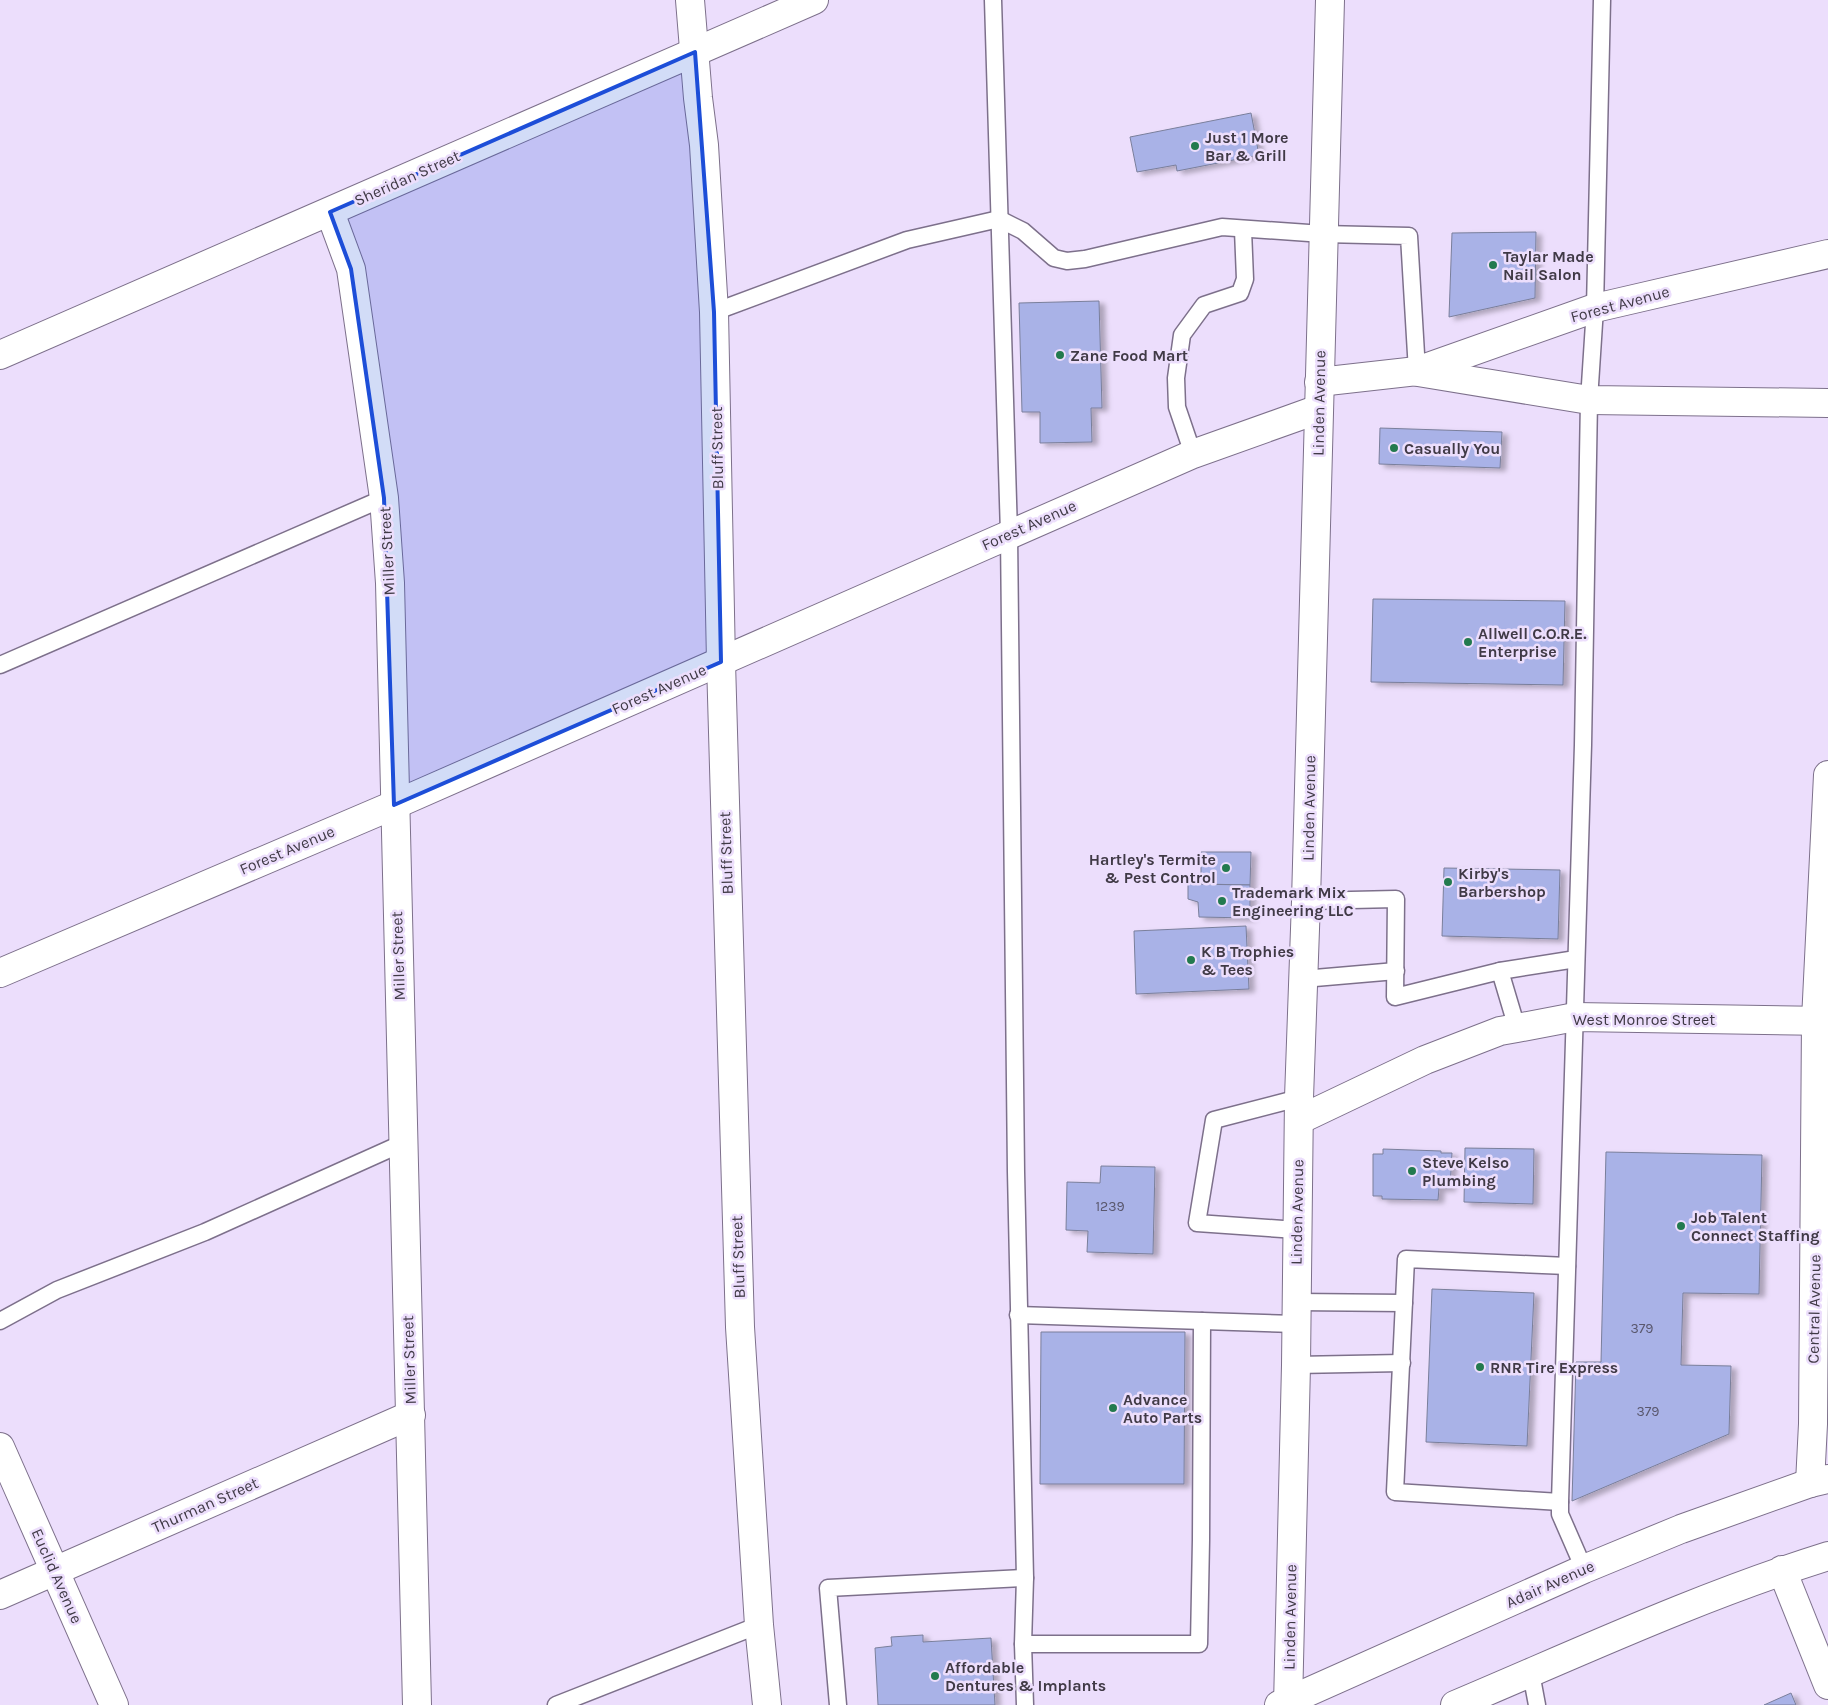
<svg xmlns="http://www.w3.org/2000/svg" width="1828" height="1705" viewBox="0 0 1828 1705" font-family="Karla,sans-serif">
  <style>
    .building { fill: #a9b2e7; stroke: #7a7f9b; filter: url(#shadow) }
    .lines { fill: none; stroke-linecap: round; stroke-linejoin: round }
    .lane-casing { stroke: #7d708b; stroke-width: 19 }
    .street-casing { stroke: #7d708b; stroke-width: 30 }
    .secondary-casing { stroke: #7d708b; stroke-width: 30 }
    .primary-casing { stroke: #7d708b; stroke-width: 30 }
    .lane { stroke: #fff; stroke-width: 16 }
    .street { stroke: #fff; stroke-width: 28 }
    .secondary { stroke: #fff; stroke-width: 28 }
    .primary { stroke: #fff; stroke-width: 28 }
    .marked { fill: #1d4ed8; fill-opacity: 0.2; stroke: #1d4ed8; stroke-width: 4; stroke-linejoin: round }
    .poi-dot { fill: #237a4e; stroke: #ecdefc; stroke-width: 2 }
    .labels { text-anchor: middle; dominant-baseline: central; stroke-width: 5; stroke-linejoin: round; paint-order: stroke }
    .number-label { font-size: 14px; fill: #5a586e }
    .poi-label { font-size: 16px; font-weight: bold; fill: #403a46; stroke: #ecdefc; text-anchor: start }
    .street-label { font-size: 16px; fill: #403a46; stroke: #ecdefc }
  </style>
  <defs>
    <filter id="shadow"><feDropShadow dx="5.5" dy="3" stdDeviation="2.5" flood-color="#0004"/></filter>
  </defs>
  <rect width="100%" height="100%" fill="#ecdefc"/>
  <!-- building -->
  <g class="building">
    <polygon points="1251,113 1259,155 1177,171 1176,165 1137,172 1130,137"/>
    <polygon points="1536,232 1535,298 1449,317 1452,233"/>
    <polygon points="1099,301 1102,408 1091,408 1092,442 1040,443 1040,412 1022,412 1019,303"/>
    <polygon points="1380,428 1502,432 1500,468 1379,464"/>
    <polygon points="1373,599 1565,601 1563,685 1371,682"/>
    <polygon points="1201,852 1251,852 1250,885 1201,884"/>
    <polygon points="1444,868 1560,870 1558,939 1442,936"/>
    <polygon points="1188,884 1250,885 1250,918 1199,917 1198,902 1188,899"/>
    <polygon points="1246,926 1249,989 1136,994 1134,931"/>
    <polygon points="1465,1148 1534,1149 1533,1204 1464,1202"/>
    <polygon points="1383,1149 1441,1151 1441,1153 1452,1153 1450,1188 1439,1188 1438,1200 1382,1199 1382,1196 1373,1196 1373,1154 1383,1154"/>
    <polygon points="1606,1152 1762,1155 1759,1294 1683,1293 1681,1365 1731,1366 1729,1434 1572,1501 1576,1362 1601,1362"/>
    <polygon points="1101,1166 1155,1167 1153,1254 1087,1252 1088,1231 1066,1230 1067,1182 1100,1183"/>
    <polygon points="1432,1289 1534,1293 1527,1446 1426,1442"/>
    <polygon points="1041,1332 1185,1332 1184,1484 1040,1484"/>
    <polygon points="923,1635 923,1642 991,1638 995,1705 878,1705 875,1648 892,1646 891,1637"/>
    <polygon points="1791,1693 1796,1705 1764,1705"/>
  </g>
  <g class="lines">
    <!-- lane casing -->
    <g class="lane-casing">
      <g id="lane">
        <polyline points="993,0 1009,534 1016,1172 1025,1578 1023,1644 1025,1705"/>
        <polyline points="714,312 907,240 999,219 1023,231 1054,258 1067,261 1085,259 1222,227 1323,234 1409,236 1417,371"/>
        <polyline points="1193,454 1177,407 1176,378 1182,335 1204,305 1240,293 1245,279 1243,230"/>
        <polyline points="0,665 384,498"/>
        <polyline points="1306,901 1396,899 1395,997 1500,971 1517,1028"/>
        <polyline points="1500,971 1576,959"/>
        <polyline points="1303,979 1396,971"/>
        <polyline points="1297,1230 1197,1223 1214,1120 1299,1098"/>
        <polyline points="1296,1302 1404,1303"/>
        <polyline points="1018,1315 1295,1324"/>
        <polyline points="0,1321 57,1290 205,1232 403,1143"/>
        <polyline points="1296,1365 1402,1363"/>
        <polyline points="1560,1502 1395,1492 1406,1259 1567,1266"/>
        <polyline points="1584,1569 1560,1514 1560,1502 1583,745 1589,400 1595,308 1602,0"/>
        <polyline points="1023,1644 1199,1644 1201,1540 1202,1321"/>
        <polyline points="1531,1673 1537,1705"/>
        <polyline points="556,1705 759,1625"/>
        <polyline points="838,1705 828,1588 1025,1578"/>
      </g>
    </g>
    <!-- street casing -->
    <g class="street-casing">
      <g id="street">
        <polyline points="690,0 698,98 704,145 714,312 721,662 740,1327 759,1625 767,1705"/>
        <polyline points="330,212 351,269 384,498 390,583 417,1705"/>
        <polyline points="0,355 814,0"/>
        <polyline points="1418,372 1589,400 1828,403"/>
        <polyline points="1319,382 1417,371 1595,308 1828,254"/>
        <polyline points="0,973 394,805 1193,454 1319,409"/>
        <polyline points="1299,1120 1425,1060 1500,1031 1517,1028 1575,1017 1828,1021"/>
        <polyline points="0,1447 114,1705"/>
        <polyline points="1810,1483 1813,1424 1816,1020 1828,775"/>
        <polyline points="1782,1570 1828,1685"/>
        <polyline points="0,1595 411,1415"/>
      </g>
    </g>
    <!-- secondary casing -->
    <g class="secondary-casing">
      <polyline id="secondary" points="1288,1705 1296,1365 1299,1098 1306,901 1330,0"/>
    </g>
    <!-- primary casing -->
    <g class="primary-casing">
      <g id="primary">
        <polyline points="1279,1705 1584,1569 1681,1529 1810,1483 1828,1479"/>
        <path d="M 1455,1705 C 1578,1653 1700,1596 1828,1556"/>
      </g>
    </g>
    <!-- lane -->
    <use href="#lane" class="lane"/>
    <!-- street -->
    <use href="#street" class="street"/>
    <!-- secondary -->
    <use href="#secondary" class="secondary"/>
    <!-- primary -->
    <use href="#primary" class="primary"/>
  </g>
  <!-- marked area -->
  <path class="marked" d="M 695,52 L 714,312 L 721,662 L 394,805 L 384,498 L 351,269 L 330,212 Z"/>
  <!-- markers -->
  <g class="poi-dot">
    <circle cx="1195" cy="146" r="5"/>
    <circle cx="1493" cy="265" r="5"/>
    <circle cx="1060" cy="355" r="5"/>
    <circle cx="1394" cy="448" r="5"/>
    <circle cx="1468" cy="642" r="5"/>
    <circle cx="1226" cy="868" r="5"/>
    <circle cx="1448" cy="882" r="5"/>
    <circle cx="1222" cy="901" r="5"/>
    <circle cx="1191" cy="960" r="5"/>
    <circle cx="1412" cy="1171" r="5"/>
    <circle cx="1681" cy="1226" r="5"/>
    <circle cx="1480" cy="1367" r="5"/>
    <circle cx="1113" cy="1408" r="5"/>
    <circle cx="935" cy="1676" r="5"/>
  </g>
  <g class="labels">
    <!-- number labels -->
    <g class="number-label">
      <text x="1110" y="1206">1239</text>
      <text x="1642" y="1328">379</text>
      <text x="1648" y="1411">379</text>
    </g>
    <!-- poi labels -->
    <g class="poi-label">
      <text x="1205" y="137">Just 1 More<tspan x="1205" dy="18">Bar &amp; Grill</tspan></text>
      <text x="1503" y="256">Taylar Made<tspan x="1503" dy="18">Nail Salon</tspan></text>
      <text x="1070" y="355">Zane Food Mart</text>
      <text x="1404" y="448">Casually You</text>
      <text x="1478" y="633">Allwell C.O.R.E.<tspan x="1478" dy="18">Enterprise</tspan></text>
      <text x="1216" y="859" text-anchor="end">Hartley's Termite<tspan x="1216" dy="18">&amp; Pest Control</tspan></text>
      <text x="1458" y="873">Kirby's<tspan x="1458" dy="18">Barbershop</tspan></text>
      <text x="1232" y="892">Trademark Mix<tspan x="1232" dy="18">Engineering LLC</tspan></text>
      <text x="1201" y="951">K B Trophies<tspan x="1201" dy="18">&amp; Tees</tspan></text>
      <text x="1422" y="1162">Steve Kelso<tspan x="1422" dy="18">Plumbing</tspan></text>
      <text x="1691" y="1217">Job Talent<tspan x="1691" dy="18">Connect Staffing</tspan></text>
      <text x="1490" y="1367">RNR Tire Express</text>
      <text x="1123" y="1399">Advance<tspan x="1123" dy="18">Auto Parts</tspan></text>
      <text x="945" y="1667">Affordable<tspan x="945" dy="18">Dentures &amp; Implants</tspan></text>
    </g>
    <!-- street labels -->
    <g class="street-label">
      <text transform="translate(407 178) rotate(-24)">Sheridan Street</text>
      <text transform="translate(1620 304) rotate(-15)">Forest Avenue</text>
      <text transform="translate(1319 403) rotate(-89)">Linden Avenue</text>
      <text transform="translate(717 448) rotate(-91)">Bluff Street</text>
      <text transform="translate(1029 525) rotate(-24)">Forest Avenue</text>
      <text transform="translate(387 551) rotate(-93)">Miller Street</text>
      <text transform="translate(659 689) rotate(-24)">Forest Avenue</text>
      <text transform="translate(1309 808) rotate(-89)">Linden Avenue</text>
      <text transform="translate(287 850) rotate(-23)">Forest Avenue</text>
      <text transform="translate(726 853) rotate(-92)">Bluff Street</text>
      <text transform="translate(398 956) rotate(-92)">Miller Street</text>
      <text x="1644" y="1019">West Monroe Street</text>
      <text transform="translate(1297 1212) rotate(-89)">Linden Avenue</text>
      <text transform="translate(738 1257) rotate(-92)">Bluff Street</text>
      <text transform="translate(1814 1309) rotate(-89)">Central Avenue</text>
      <text transform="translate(409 1360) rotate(-92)">Miller Street</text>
      <text transform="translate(205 1505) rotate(-24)">Thurman Street</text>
      <text transform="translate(57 1576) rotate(66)">Euclid Avenue</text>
      <text transform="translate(1550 1584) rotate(-24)">Adair Avenue</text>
      <text transform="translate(1290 1617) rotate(-89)">Linden Avenue</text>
    </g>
  </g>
</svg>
